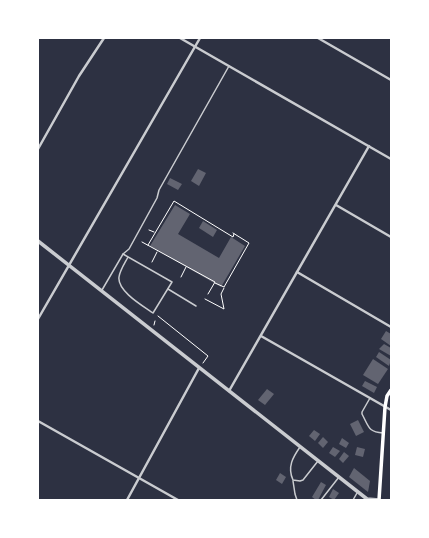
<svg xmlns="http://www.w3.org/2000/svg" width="429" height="538" viewBox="0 0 429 538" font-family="Arial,sans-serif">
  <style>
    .building { fill: #626471 }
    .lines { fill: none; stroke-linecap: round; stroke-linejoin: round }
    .path { stroke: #fff; stroke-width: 1 }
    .service { stroke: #caccd0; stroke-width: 1.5 }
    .minor { stroke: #caccd0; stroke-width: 2.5 }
    .tertiary { stroke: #caccd0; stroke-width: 3.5 }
    .secondary { stroke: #fff; stroke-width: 3.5 }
  </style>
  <rect width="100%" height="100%" fill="#2d3142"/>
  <!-- building -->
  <g class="building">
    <polygon points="198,169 206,173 199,186 191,181"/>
    <polygon points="170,178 182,184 178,190 167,184"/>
    <polygon points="175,205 190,214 178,234 219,258 231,237 245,246 221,287 150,246"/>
    <polygon points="203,221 217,230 213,237 199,228"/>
    <polygon points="386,331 391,334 391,346 381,339"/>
    <polygon points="384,344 391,348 391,356 379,349"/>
    <polygon points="379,352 391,360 389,366 376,357"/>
    <polygon points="373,359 388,369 378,384 363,375"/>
    <polygon points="365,381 377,387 374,393 362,386"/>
    <polygon points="267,389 274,394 265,405 258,400"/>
    <polygon points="358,420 364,432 356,436 350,424"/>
    <polygon points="314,430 320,434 315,441 309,436"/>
    <polygon points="323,437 328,442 323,448 318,443"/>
    <polygon points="342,438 349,443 346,448 339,444"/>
    <polygon points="333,447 340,451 335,457 329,453"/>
    <polygon points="357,447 365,449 363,457 355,455"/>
    <polygon points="344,452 349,456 343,463 339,459"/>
    <polygon points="354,468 370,481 368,492 349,477"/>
    <polygon points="280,473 286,477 282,484 276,480"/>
    <polygon points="321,482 326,485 318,500 316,500 312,497"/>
    <polygon points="333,489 339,493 334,500 329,497"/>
  </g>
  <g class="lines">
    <!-- path -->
    <g class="path">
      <polyline points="149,230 154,232"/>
      <polyline points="142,242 215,282 208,294"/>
      <polyline points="148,245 174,201 233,237 234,234"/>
      <polyline points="152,262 157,252"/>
      <polyline points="181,277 186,267"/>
      <polyline points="215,283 224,287 249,243 233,233"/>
      <polyline points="205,299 224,309 221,294 224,288"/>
      <polyline points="158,316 208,356 203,363"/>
      <polyline points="154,325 155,321"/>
    </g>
    <!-- service -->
    <g class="service">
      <path d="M 123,254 L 172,282 L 153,313 C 143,306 117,291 119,277 C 120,270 125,263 128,257"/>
      <polyline points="168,289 196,306"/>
      <polyline points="102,290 123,254 129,249 157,198 159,190 229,66"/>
      <path d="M 370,398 L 362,412 L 362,414 C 369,427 368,432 383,433"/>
      <path d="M 300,447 C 293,457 287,467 293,480 L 300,481 L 303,480 L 318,461"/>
      <polyline points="293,481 295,494 297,500"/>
      <polyline points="321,500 339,477"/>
      <polyline points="353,500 357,493"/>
    </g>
    <!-- minor -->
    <g class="minor">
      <polyline points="180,38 391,159"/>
      <polyline points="318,38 391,80"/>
      <polyline points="38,149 79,76 104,38"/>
      <polyline points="336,205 391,237"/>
      <polyline points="297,272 391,327"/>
      <polyline points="38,319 200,38"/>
      <polyline points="261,336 391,410"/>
      <polyline points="229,391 369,146"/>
      <polyline points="38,421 178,500"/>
      <polyline points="127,500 199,368"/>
    </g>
    <!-- tertiary -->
    <polyline class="tertiary" points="38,241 367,499 379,500"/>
    <!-- secondary -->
    <polyline class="secondary" points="379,500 385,407 387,396 391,390"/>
  </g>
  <!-- border -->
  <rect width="429" height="538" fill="none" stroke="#ffffff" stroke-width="78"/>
</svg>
